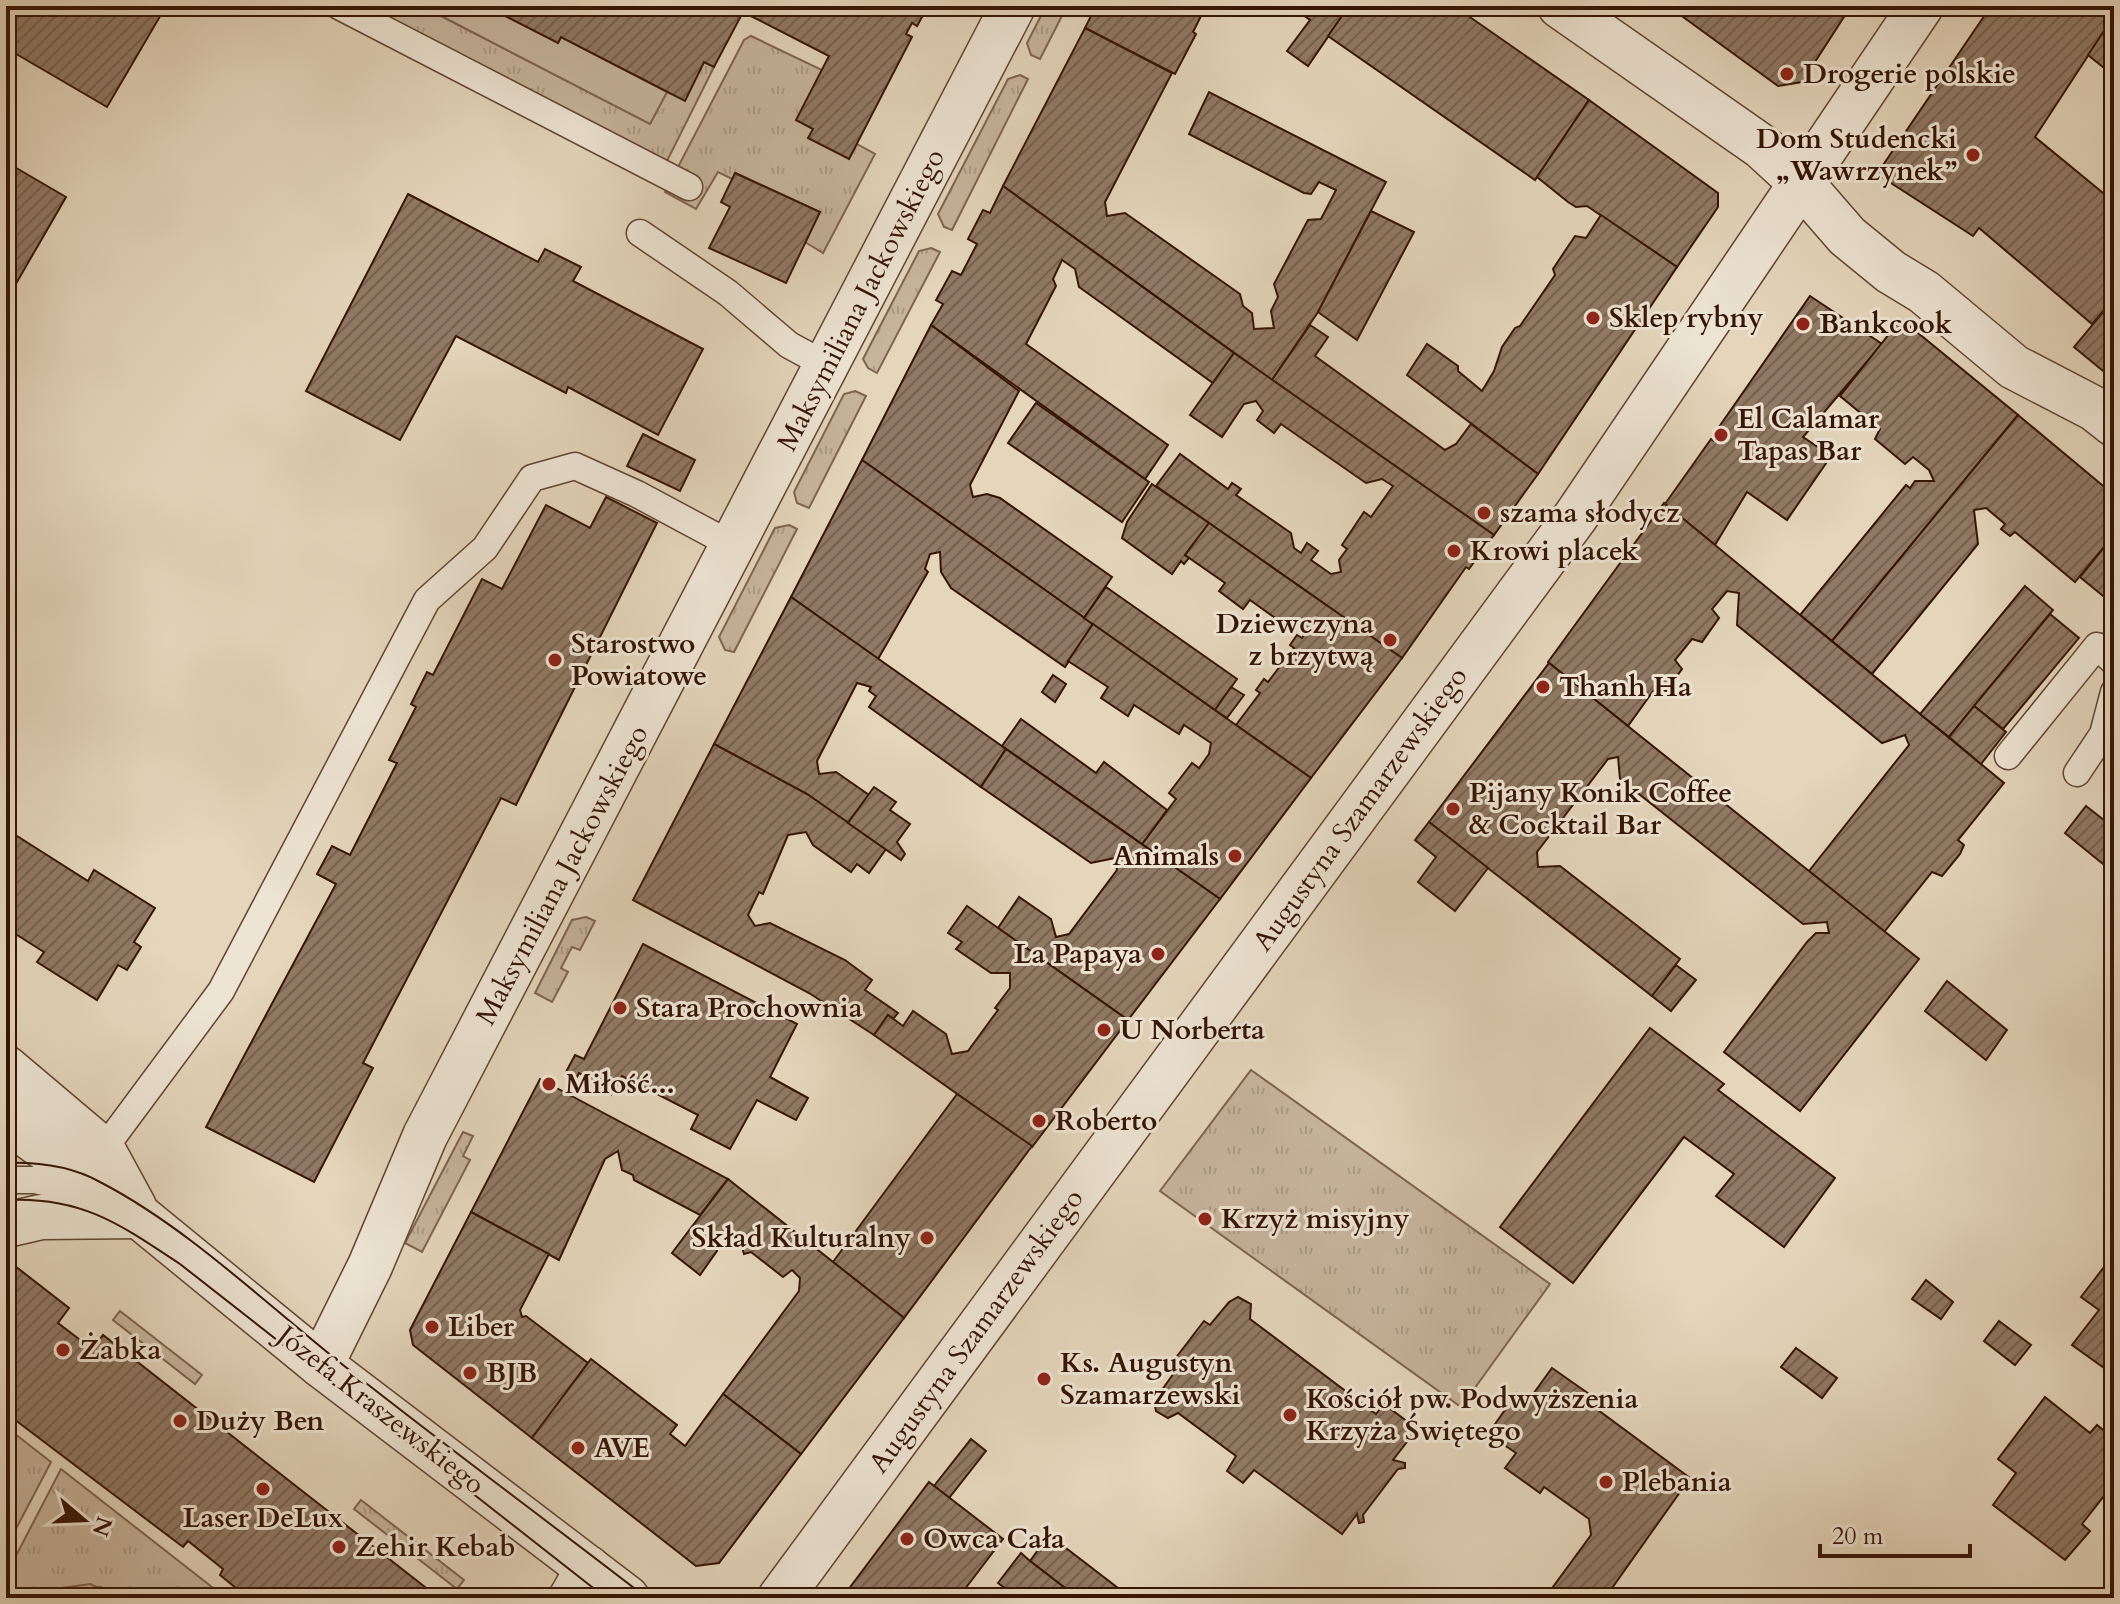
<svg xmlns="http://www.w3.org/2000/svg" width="2120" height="1604" viewBox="0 0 2120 1604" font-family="Cardo,serif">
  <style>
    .grass { fill: url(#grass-tufts); stroke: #7e6450; stroke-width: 2 }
    .green { fill: #c6b49c; stroke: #7e6450; stroke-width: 2 }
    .building { fill: url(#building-hatch); stroke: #361505; stroke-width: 2 }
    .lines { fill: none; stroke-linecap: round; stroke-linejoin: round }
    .service-casing { stroke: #624532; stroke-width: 29 }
    .minor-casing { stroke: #624532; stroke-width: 47 }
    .tertiary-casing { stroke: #624532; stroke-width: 47 }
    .service { stroke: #ede4d3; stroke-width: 26 }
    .minor { stroke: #ede4d3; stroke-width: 44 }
    .tertiary { stroke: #ede4d3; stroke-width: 44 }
    .tram { stroke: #361505; stroke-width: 2 }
    .poi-dot { fill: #8f2418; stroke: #ede4d3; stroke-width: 3 }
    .labels { text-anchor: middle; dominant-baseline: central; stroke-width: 6; stroke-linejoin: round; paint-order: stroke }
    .poi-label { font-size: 28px; font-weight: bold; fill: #361505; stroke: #ede4d3; text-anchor: start }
    .street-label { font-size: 28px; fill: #361505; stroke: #ede4d3 }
  </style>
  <defs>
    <pattern id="grass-tufts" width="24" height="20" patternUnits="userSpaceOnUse" patternTransform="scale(2)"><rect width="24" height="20" fill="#c6b49c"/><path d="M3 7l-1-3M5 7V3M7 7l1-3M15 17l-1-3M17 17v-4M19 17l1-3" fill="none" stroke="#ab9a85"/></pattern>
    <pattern id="building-hatch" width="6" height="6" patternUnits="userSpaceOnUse" patternTransform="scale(2)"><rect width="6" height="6" fill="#907964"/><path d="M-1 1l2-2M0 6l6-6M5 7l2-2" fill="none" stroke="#766250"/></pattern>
  </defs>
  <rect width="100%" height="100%" fill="#e4d5bb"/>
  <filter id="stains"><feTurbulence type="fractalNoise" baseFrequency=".0025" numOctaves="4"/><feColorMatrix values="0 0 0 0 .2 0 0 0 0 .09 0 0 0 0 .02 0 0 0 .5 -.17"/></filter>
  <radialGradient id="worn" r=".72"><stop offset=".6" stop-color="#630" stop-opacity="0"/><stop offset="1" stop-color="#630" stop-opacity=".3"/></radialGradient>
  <!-- grass -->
  <g class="grass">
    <polygon points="340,6 422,6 650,124 667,92 685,100 704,62 714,67 661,173"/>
    <polygon points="1046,6 1067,6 1040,59 1031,55 1027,43"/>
    <polygon points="751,36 822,70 813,129 849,159 857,144 875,154 823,253 805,242 820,212 736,173 732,179 718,172 696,209 665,192 744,40"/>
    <polygon points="1020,75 1028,79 952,230 944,227 938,214 1008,79"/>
    <polygon points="931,248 940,252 877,373 868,368 863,359 919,251"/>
    <polygon points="855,391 866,396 809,508 797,503 794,492 844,394"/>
    <polygon points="789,525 797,529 734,652 725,650 719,637 775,528"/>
    <polygon points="586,917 595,921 580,950 572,947 561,968 568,972 552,1002 535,993 572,920"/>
    <polygon points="1251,1070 1550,1284 1461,1407 1160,1191"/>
    <polygon points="463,1132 473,1136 463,1156 470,1160 422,1252 405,1243"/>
    <polygon points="120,1311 202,1375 195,1384 113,1320"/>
    <polygon points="6,1427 51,1462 6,1548"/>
    <polygon points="61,1469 226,1598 120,1598 101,1587 62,1588 50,1598 6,1598 6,1575"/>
    <polygon points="361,1500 464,1580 457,1589 354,1509"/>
  </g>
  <!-- green -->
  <g class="green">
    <polygon points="422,6 486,6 558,43 561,37 667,92 650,124"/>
    <polygon points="90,1584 120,1598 50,1598 62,1588"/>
  </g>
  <!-- building -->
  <g class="building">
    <polygon points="6,6 149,6 162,13 107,107 6,48"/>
    <polygon points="486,6 928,6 917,26 912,23 906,34 912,37 849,159 808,138 813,129 796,120 829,56 743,12 714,67 704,62 685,101 561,37 558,43"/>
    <polygon points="1096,6 1206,6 1193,32 1196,34 1175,74 1085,28"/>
    <polygon points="1291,6 1349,6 1308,66 1287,51 1310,20"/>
    <polygon points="1349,6 1454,6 1589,100 1535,180 1328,36"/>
    <polygon points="1668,6 1851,6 1802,82 1778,86"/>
    <polygon points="1991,6 2114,6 2114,16 2035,137 2114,202 2114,299 2092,324 1979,228 1973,236 1877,174"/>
    <polygon points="2114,16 2114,76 2088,55"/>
    <polygon points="1085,28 1172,73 1105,202 1107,216 1125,213 1240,294 1243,306 1252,313 1254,329 1274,328 1271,311 1278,297 1274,284 1308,220 1321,219 1336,190 1319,182 1311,194 1304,193 1189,134 1209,92 1386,182 1318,312 1272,380 1003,186"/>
    <polygon points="1589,100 1718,193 1718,207 1677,267 1587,206 1576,207 1568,202 1537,177"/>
    <polygon points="6,162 66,197 6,301"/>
    <polygon points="735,173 820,212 786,283 709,248 730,207 721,202"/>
    <polygon points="1003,186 1234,353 1213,383 1079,287 1075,269 1062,260 1053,279 1056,286 1026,344 1168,445 1145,479 931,325 943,304 936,300 952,271 961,275 977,244 968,239 983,210 990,213"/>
    <polygon points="408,194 538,262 545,249 581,267 573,281 703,349 658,435 568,387 566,393 456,336 400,440 306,391"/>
    <polygon points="1371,211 1414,232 1357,340 1318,312"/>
    <polygon points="1601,215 1677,267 1538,474 1407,375 1427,344 1458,366 1458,371 1482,391 1494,371 1502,347 1515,328 1520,326 1555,275 1553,269 1575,236 1586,238"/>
    <polygon points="1810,296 1882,344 1803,437 1831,456 1787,520 1747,492 1715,545 1665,504 1711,439 1714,441 1722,429 1719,427"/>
    <polygon points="2114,299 2114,380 2074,347"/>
    <polygon points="1901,319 2018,415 1832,641 1800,615 1906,485 1910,488 1915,481 1934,481 1929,470 1913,457 1905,464 1875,439 1880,429 1840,396"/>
    <polygon points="931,325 1019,391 970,485 973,497 987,494 1000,498 1112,577 1084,618 862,460"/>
    <polygon points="1310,325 1328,337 1315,356 1445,450 1456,444 1471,424 1538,474 1494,535 1272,380"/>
    <polygon points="1234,353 1494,535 1469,569 1466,567 1402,658 1156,486 1180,454 1228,489 1232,483 1241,489 1236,495 1291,533 1294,548 1301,553 1307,543 1318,551 1311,560 1331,574 1341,572 1339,560 1347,549 1342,545 1364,512 1371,517 1393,486 1382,479 1366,483 1281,424 1274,433 1257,420 1263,411 1256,401 1244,404 1222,437 1190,415"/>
    <polygon points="1036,403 1149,482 1122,522 1008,443"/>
    <polygon points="2018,415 2114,495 2114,535 2075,582 2015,532 2010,536 2001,529 2005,524 1986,508 1974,510 1978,544 1872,674 1832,641"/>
    <polygon points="643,434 695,460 680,491 627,466"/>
    <polygon points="862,460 1093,624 1065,667 951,588 941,572 940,552 930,554 925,569 928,572 878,659 791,597"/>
    <polygon points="1152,484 1209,523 1185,555 1189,558 1184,564 1181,561 1172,574 1122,538 1127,522"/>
    <polygon points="606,497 657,523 516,805 501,798 363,1063 373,1068 314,1182 206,1127 336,884 317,874 332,846 350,855 397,763 389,760 416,707 411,704 427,672 433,675 482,579 502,589 546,505 590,528"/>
    <polygon points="1664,503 2004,783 1958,840 1964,845 1960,854 1942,876 1932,872 1884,932 1809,871 1909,745 1905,735 1882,743 1737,625 1739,593 1727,591 1712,609 1719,618 1702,642 1692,639 1675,660 1682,669 1666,691 1656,687 1628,726 1548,662"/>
    <polygon points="1209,523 1402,658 1311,778 1236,725 1260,693 1256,690 1264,679 1268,682 1294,648 1290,645 1297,635 1302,638 1306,632 1303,621 1285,625 1250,600 1243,609 1219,591 1225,583 1185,555"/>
    <polygon points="2114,535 2114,605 2080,577"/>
    <polygon points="2025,586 2053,610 1949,737 1920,714"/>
    <polygon points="1106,587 1237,679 1215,710 1084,618"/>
    <polygon points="791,597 1006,749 981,787 869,707 876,696 869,691 871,687 857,683 817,761 819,774 836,772 869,795 848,823 807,794 714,744"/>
    <polygon points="2050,614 2079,638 2003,729 1974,706"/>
    <polygon points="1093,624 1311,778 1220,899 1142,844 1176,799 1169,793 1192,763 1199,768 1209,754 1211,743 1184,725 1179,734 1134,705 1128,716 1101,698 1108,687 1068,661"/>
    <polygon points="1549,663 1919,959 1800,1111 1724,1052 1807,942 1816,933 1829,933 1827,922 1803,924 1620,779 1618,757 1608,759 1537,852 1538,867 1560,866 1680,959 1652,996 1429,822"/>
    <polygon points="1053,675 1066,684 1055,702 1042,692"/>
    <polygon points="1231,687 1244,695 1227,718 1215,710"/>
    <polygon points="1974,706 2006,732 1981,764 1949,737"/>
    <polygon points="1021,719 1096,773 1104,762 1167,810 1142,844 1002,746"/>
    <polygon points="714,744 807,794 886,849 869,873 857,864 851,872 813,845 806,832 788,835 763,894 759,892 748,915 755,926 770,923 845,960 872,980 865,990 898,1013 893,1019 888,1015 874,1035 809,993 633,900"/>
    <polygon points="1006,749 1220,899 1128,1020 998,928 1019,897 1051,919 1056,937 1069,934 1117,870 1115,858 1091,863 981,787"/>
    <polygon points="874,787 896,802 890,810 910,824 897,842 905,854 901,860 848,823"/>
    <polygon points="2086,806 2114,828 2114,873 2065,833"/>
    <polygon points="1429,822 1488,868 1455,911 1418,882 1436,857 1415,840"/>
    <polygon points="6,829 88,881 94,870 155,908 134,942 141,947 127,970 118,965 97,1000 37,962 44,952 6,928"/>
    <polygon points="967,906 1128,1020 1032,1147 874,1035 888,1015 903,1026 913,1011 946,1034 952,1054 968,1051 998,1010 995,1008 1010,988 1010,973 991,973 956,949 962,942 948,933"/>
    <polygon points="643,944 797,1024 770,1077 808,1098 796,1120 757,1100 730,1149 691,1129 698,1115 622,1076 611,1095 588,1083 590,1079 579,1073 577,1077 566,1072 575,1055 584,1059"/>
    <polygon points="1676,965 1696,980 1671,1011 1652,996"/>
    <polygon points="1947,981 2007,1030 1986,1060 1925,1011"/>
    <polygon points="1650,1028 1724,1084 1718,1090 1835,1178 1784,1247 1716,1196 1734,1174 1684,1137 1573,1283 1500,1227"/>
    <polygon points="540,1079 549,1084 728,1179 700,1215 634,1180 633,1175 622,1170 618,1151 605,1159 559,1260 471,1212"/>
    <polygon points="957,1094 1032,1146 904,1318 833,1262"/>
    <polygon points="728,1179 904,1318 801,1454 723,1394 799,1291 800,1278 792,1270 783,1277 751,1252 744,1254 741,1244 730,1236 717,1236 717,1251 700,1275 672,1253"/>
    <polygon points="471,1212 549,1254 520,1310 522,1317 526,1316 588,1363 532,1438 413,1345 410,1330"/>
    <polygon points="2114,1254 2114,1375 2072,1345 2099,1310 2081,1297"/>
    <polygon points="15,1266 69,1308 58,1323 92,1349 103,1335 439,1598 248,1598 220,1575 223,1569 188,1541 183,1547 6,1413 6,1278"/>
    <polygon points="1926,1280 1953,1302 1941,1319 1912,1299"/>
    <polygon points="1238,1297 1251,1304 1250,1319 1376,1414 1384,1404 1417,1429 1393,1460 1405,1463 1405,1468 1398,1469 1363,1515 1364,1522 1359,1523 1357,1514 1342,1534 1254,1470 1243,1483 1227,1471 1236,1456 1178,1413 1168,1418 1156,1411 1154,1401 1174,1373 1168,1368 1204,1321 1210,1325 1229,1302"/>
    <polygon points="1999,1321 2031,1345 2015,1365 1984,1341"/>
    <polygon points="1796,1348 1837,1378 1822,1398 1781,1367"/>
    <polygon points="591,1359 677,1425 670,1434 685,1446 723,1394 801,1454 719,1563 696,1566 532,1438"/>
    <polygon points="1552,1368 1599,1401 1594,1407 1690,1478 1605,1598 1537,1598 1542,1591 1547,1595 1591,1535 1589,1519 1544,1487 1540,1493 1505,1468 1516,1453 1488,1434 1517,1393 1528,1401"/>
    <polygon points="2045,1397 2090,1433 2097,1425 2114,1439 2114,1496 2108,1491 2082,1524 2090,1531 2065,1560 1993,1505 2016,1473 1998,1459"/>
    <polygon points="971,1439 986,1451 949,1498 934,1486"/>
    <polygon points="929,1482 1003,1539 958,1598 842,1598"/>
    <polygon points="1049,1535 1131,1598 1078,1598 1030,1561"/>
    <polygon points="1021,1553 1030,1561 1078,1598 1006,1598 1010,1592 998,1583"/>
  </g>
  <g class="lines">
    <!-- service casing -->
    <g class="service-casing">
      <g id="service">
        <polyline points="339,6 689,187"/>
        <polyline points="640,233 728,293 789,345 826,365"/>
        <polyline points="2008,756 2097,646 2114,662"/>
        <polyline points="2077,773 2103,734 2114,692"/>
        <polyline points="103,1150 221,991 427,600 485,548 532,478 575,466 637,494 734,546"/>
        <polyline points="6,1180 35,1180 89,1192"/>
      </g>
    </g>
    <!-- minor casing -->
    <g class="minor-casing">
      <g id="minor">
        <polyline points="1560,6 1762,147 1801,183 1847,236 1891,272 1924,292 2014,367 2095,409 2114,424"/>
        <polyline points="321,1365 370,1266 425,1136 1013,6"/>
        <polyline points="571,1598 588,1568"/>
        <polyline points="780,1598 1576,516 1921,6"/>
      </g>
    </g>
    <!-- tertiary casing -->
    <g class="tertiary-casing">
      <g id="tertiary">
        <polyline points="6,1068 103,1150 134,1207"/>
        <polyline points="6,1120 139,1216 321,1365 627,1598"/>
        <polyline points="6,1225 41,1217 139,1216"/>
      </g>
    </g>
    <!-- service -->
    <use href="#service" class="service"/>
    <!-- minor -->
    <use href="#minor" class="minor"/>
    <!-- tertiary -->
    <use href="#tertiary" class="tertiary"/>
    <!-- tram -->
    <g class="tram">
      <path d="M 6,1163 C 38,1162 71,1166 100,1182 C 187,1227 266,1304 343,1365 C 443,1444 546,1520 647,1598"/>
      <path d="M 6,1200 C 81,1196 120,1224 180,1264 L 606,1598"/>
    </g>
  </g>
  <!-- markers -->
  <g class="poi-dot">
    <circle cx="1787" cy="74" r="8"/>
    <circle cx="1973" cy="155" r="8"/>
    <circle cx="1593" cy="318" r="8"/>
    <circle cx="1803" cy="324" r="8"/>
    <circle cx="1721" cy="435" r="8"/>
    <circle cx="1484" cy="513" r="8"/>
    <circle cx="1454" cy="551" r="8"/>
    <circle cx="1390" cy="640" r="8"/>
    <circle cx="555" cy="660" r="8"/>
    <circle cx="1543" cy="687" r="8"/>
    <circle cx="1453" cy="809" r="8"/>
    <circle cx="1235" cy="856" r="8"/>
    <circle cx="1158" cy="954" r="8"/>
    <circle cx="620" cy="1008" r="8"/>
    <circle cx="1104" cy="1030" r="8"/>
    <circle cx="549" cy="1084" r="8"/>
    <circle cx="1039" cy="1121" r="8"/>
    <circle cx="1205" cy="1219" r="8"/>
    <circle cx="927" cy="1238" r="8"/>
    <circle cx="432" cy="1327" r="8"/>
    <circle cx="63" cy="1350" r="8"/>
    <circle cx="470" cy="1373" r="8"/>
    <circle cx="1044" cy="1379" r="8"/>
    <circle cx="1290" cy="1415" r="8"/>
    <circle cx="180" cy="1421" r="8"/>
    <circle cx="578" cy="1448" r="8"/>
    <circle cx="1606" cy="1482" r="8"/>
    <circle cx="263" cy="1489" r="8"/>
    <circle cx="907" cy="1539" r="8"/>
    <circle cx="339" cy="1547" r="8"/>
  </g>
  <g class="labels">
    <!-- poi labels -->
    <g class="poi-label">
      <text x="1803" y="74">Drogerie polskie</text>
      <text x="1957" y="139" text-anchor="end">Dom Studencki<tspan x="1957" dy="32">„Wawrzynek”</tspan></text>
      <text x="1609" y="318">Sklep rybny</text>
      <text x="1819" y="324">Bankcook</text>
      <text x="1737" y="419">El Calamar<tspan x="1737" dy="32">Tapas Bar</tspan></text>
      <text x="1500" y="513">szama słodycz</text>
      <text x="1470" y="551">Krowi placek</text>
      <text x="1374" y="624" text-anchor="end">Dziewczyna<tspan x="1374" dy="32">z brzytwą</tspan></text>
      <text x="571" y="644">Starostwo<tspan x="571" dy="32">Powiatowe</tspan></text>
      <text x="1559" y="687">Thanh Ha</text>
      <text x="1469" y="793">Pijany Konik Coffee<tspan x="1469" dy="32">&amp; Cocktail Bar</tspan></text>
      <text x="1219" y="856" text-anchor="end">Animals</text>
      <text x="1142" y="954" text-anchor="end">La Papaya</text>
      <text x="636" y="1008">Stara Prochownia</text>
      <text x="1120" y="1030">U Norberta</text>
      <text x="565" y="1084">Miłość...</text>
      <text x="1055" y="1121">Roberto</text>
      <text x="1221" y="1219">Krzyż misyjny</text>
      <text x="911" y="1238" text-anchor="end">Skład Kulturalny</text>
      <text x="448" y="1327">Liber</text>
      <text x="79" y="1350">Żabka</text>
      <text x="1060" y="1363">Ks. Augustyn<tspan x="1060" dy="32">Szamarzewski</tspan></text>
      <text x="486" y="1373">BJB</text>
      <text x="1306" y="1399">Kościół pw. Podwyższenia<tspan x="1306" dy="32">Krzyża Świętego</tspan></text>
      <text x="196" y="1421">Duży Ben</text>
      <text x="594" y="1448">AVE</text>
      <text x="1622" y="1482">Plebania</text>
      <text x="263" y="1518" text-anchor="middle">Laser DeLux</text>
      <text x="923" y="1539">Owca Cała</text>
      <text x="355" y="1547">Zehir Kebab</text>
    </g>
    <!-- street labels -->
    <g class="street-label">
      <text transform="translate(861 300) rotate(-63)">Maksymiliana Jackowskiego</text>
      <text transform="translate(1360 809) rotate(-54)">Augustyna Szamarzewskiego</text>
      <text transform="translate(562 875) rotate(-62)">Maksymiliana Jackowskiego</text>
      <text transform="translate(976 1331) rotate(-54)">Augustyna Szamarzewskiego</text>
      <text transform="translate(381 1410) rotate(38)">Józefa Kraszewskiego</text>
    </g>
  </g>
  <!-- margin -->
  <rect width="2120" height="1604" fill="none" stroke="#e4d5bb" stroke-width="32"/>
  <rect x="8" y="8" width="2104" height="1588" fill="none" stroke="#361505" stroke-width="4"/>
  <rect x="16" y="16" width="2088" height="1572" fill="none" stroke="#361505" stroke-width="2"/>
  <!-- north arrow -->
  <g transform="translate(84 1520) rotate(109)" stroke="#ede4d3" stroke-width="6" paint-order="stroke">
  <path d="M0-6L14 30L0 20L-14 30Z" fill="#361505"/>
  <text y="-12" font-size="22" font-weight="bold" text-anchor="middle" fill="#361505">N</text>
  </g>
  <!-- scale -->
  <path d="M1820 1544v12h150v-12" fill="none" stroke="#361505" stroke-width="4"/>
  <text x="1832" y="1544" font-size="24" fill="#361505" stroke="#ede4d3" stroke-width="6" paint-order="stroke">20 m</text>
  <rect width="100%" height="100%" filter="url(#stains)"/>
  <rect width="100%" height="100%" fill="url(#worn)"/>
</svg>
